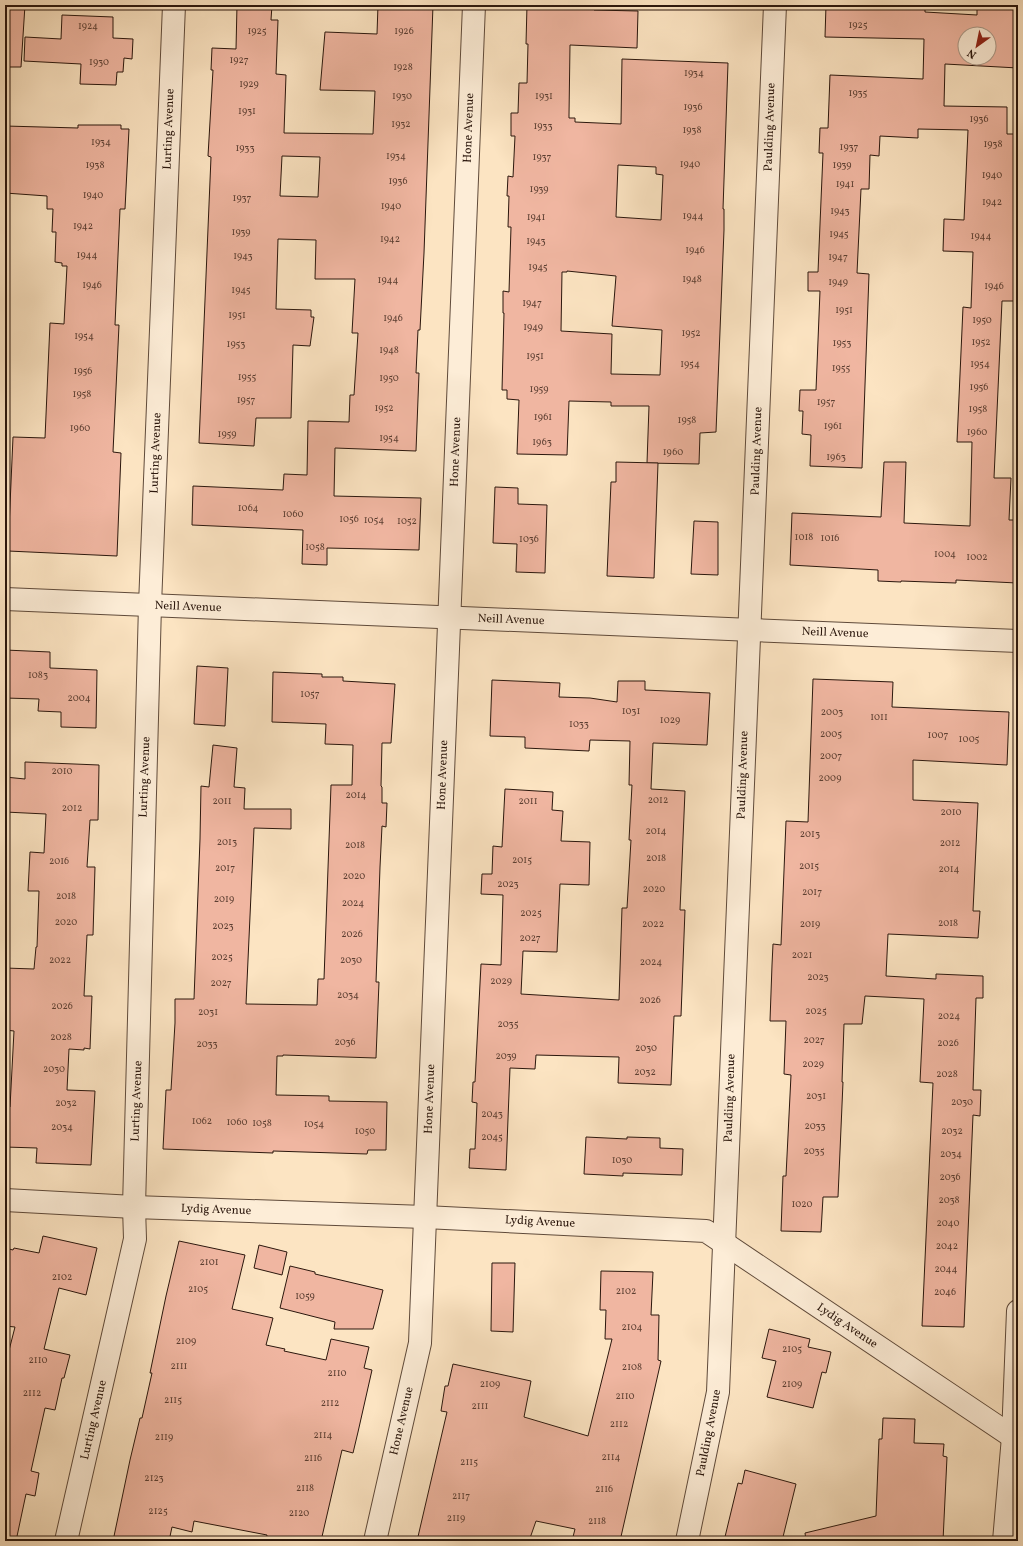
<svg xmlns="http://www.w3.org/2000/svg" width="1023" height="1546" viewBox="0 0 1023 1546" font-family="Vollkorn,serif">
  <style>
    .building { fill: #f0b6a1; stroke: #2b170d; fill-rule: evenodd }
    .lines { fill: none; stroke-linecap: round; stroke-linejoin: round }
    .minor-casing { stroke: #5f4a3a; stroke-width: 24 }
    .minor { stroke: #fdedd7; stroke-width: 22 }
    .labels { text-anchor: middle; dominant-baseline: central; stroke-width: 3.5; stroke-linejoin: round; paint-order: stroke }
    .number-label { font-size: 10px; fill: #5c3f32 }
    .street-label { font-size: 12px; fill: #2b170d; stroke: #fdedd7 }
  </style>
  <rect width="100%" height="100%" fill="#fce4c2"/>
  <filter id="stains"><feTurbulence type="fractalNoise" baseFrequency=".005" numOctaves="4"/><feColorMatrix values="0 0 0 0 .2 0 0 0 0 .09 0 0 0 0 .02 0 0 0 .5 -.17"/></filter>
  <radialGradient id="worn" r=".72"><stop offset=".6" stop-color="#630" stop-opacity="0"/><stop offset="1" stop-color="#630" stop-opacity=".3"/></radialGradient>
  <!-- building -->
  <g class="building">
    <polygon points="5,5 25,5 21,67 5,67"/>
    <path d="M 237,5 L 272,5 L 271,20 L 278,20 L 276,74 L 286,75 L 284,133 L 373,134 L 375,91 L 320,90 L 325,32 L 377,34 L 378,5 L 433,5 L 424,253 L 420,330 L 418,330 L 416,373 L 419,373 L 416,451 L 335,448 L 334,496 L 421,498 L 419,550 L 327,548 L 327,565 L 302,564 L 303,530 L 192,525 L 193,486 L 283,490 L 284,474 L 307,475 L 308,421 L 349,422 L 350,395 L 354,395 L 358,333 L 352,333 L 355,279 L 315,279 L 316,240 L 278,239 L 276,309 L 311,310 L 311,317 L 314,317 L 310,346 L 293,345 L 291,418 L 256,418 L 254,446 L 199,443 L 211,157 L 208,156 L 213,70 L 211,70 L 212,48 L 236,49 ZM 282,156 L 320,157 L 318,197 L 280,196 Z"/>
    <path d="M 527,5 L 594,5 L 594,10 L 638,11 L 637,48 L 570,45 L 569,115 L 569,118 L 575,118 L 575,122 L 621,124 L 622,59 L 728,63 L 723,209 L 724,209 L 724,230 L 716,432 L 700,433 L 699,464 L 647,463 L 649,406 L 611,406 L 611,402 L 569,401 L 567,455 L 517,454 L 519,400 L 507,399 L 507,390 L 502,390 L 504,313 L 503,313 L 503,291 L 509,292 L 511,227 L 508,227 L 509,196 L 507,196 L 508,176 L 513,177 L 515,136 L 511,136 L 511,113 L 518,113 L 519,83 L 527,83 L 528,44 L 526,44 ZM 618,165 L 656,167 L 656,174 L 663,175 L 661,220 L 616,217 ZM 567,271 L 616,276 L 612,326 L 662,330 L 660,375 L 611,374 L 612,334 L 561,331 L 562,272 L 567,272 Z"/>
    <path d="M 826,5 L 925,5 L 925,12 L 977,15 L 977,5 L 1018,5 L 1018,68 L 945,64 L 944,106 L 1007,107 L 1007,134 L 1018,134 L 1018,220 L 1015,301 L 1002,301 L 994,478 L 1011,478 L 1009,520 L 1018,520 L 1017,583 L 956,580 L 956,583 L 901,581 L 901,582 L 878,581 L 878,570 L 790,565 L 792,513 L 881,517 L 884,462 L 906,462 L 904,523 L 970,526 L 972,442 L 957,442 L 963,307 L 971,308 L 973,252 L 943,251 L 944,219 L 964,220 L 968,130 L 918,129 L 918,138 L 880,136 L 879,156 L 870,155 L 869,189 L 861,189 L 857,273 L 869,274 L 862,468 L 810,466 L 811,435 L 802,434 L 803,411 L 799,411 L 800,390 L 816,390 L 820,291 L 808,291 L 808,272 L 818,272 L 823,153 L 819,153 L 820,128 L 828,128 L 830,75 L 923,79 L 924,39 L 825,37 ZM 965,34 L 989,34 L 989,58 L 965,58 Z"/>
    <polygon points="62,15 113,17 113,38 133,39 132,59 124,58 123,72 117,72 116,85 80,84 81,64 24,61 25,37 61,39"/>
    <polygon points="78,125 121,125 121,129 129,129 125,209 120,209 115,325 119,325 113,452 121,453 117,556 8,551 13,437 45,438 50,323 64,324 67,266 62,266 62,263 55,262 56,232 52,232 53,209 47,209 47,196 5,193 5,126 78,128"/>
    <polygon points="616,462 658,463 654,578 607,576 611,482 616,482"/>
    <polygon points="495,487 518,488 518,504 547,505 545,573 516,572 517,544 493,543"/>
    <polygon points="694,521 718,522 718,575 691,574"/>
    <polygon points="5,650 50,652 50,668 97,670 96,728 61,727 61,712 38,711 39,699 5,698"/>
    <polygon points="197,666 228,668 225,726 194,724"/>
    <polygon points="273,672 322,674 322,677 343,677 343,681 395,684 391,743 382,743 381,786 382,787 382,803 387,803 386,827 382,826 380,867 376,982 379,982 376,1058 283,1055 283,1056 277,1056 276,1095 329,1096 329,1101 387,1102 386,1150 368,1150 367,1154 273,1151 273,1153 163,1149 166,1090 171,1090 175,1023 175,999 194,999 200,839 201,786 209,787 213,745 237,748 234,787 245,788 244,809 291,809 291,829 254,828 246,1004 317,1005 318,979 324,979 331,785 352,785 353,745 325,744 326,724 272,722"/>
    <polygon points="813,679 893,682 892,707 1009,712 1007,765 913,760 913,800 978,803 973,911 980,911 978,938 888,934 886,976 936,979 936,974 983,976 983,998 976,998 973,1090 981,1090 980,1116 973,1115 964,1327 922,1326 933,1083 920,1082 924,999 865,996 862,1024 844,1024 842,1082 843,1082 838,1197 823,1197 821,1232 781,1231 783,1176 786,1176 791,1075 784,1074 786,1021 770,1021 772,965 773,944 781,945 786,821 808,822"/>
    <polygon points="492,680 560,683 559,697 590,698 617,702 618,681 645,681 645,690 710,693 707,745 653,743 651,789 685,791 680,910 685,910 681,1016 674,1016 671,1085 618,1083 619,1057 536,1055 535,1069 510,1068 506,1170 469,1168 470,1149 475,1149 477,1103 472,1102 473,1082 475,1082 481,964 501,965 503,895 481,894 482,874 492,874 493,846 502,847 505,789 553,792 552,810 563,811 561,841 590,842 589,885 560,884 557,952 523,951 521,994 619,1000 622,908 627,908 631,840 629,840 632,785 629,785 630,741 590,740 589,751 525,748 525,737 490,736"/>
    <polygon points="25,762 99,765 98,820 90,820 87,867 95,867 93,935 87,935 84,996 92,996 90,1049 84,1048 84,1050 69,1049 67,1090 95,1091 91,1165 36,1163 37,1148 5,1147 5,1106 10,1107 14,1031 5,1030 5,968 34,969 36,947 37,947 39,891 28,891 30,852 44,853 46,814 5,812 5,777 25,779"/>
    <polygon points="586,1137 627,1139 627,1137 660,1138 660,1148 683,1149 682,1175 623,1173 623,1176 584,1174"/>
    <polygon points="43,1236 97,1248 86,1295 59,1288 44,1349 70,1355 64,1378 62,1378 55,1410 45,1408 31,1471 39,1473 35,1496 26,1494 16,1541 5,1541 5,1366 15,1327 5,1326 5,1248 13,1250 14,1248 39,1253"/>
    <polygon points="179,1241 245,1255 232,1309 273,1318 266,1345 285,1349 284,1351 326,1360 331,1339 369,1347 364,1368 372,1370 358,1432 353,1453 342,1450 321,1541 266,1541 267,1535 194,1521 192,1532 172,1527 169,1541 113,1541 130,1460 140,1418 142,1418 152,1373 150,1373 166,1296"/>
    <polygon points="259,1245 287,1252 282,1275 254,1268"/>
    <polygon points="492,1263 515,1263 513,1332 491,1331"/>
    <polygon points="290,1266 315,1272 315,1274 383,1290 373,1329 334,1329 335,1322 280,1308"/>
    <polygon points="601,1271 653,1272 651,1315 659,1315 658,1360 661,1361 620,1541 572,1541 575,1529 536,1521 529,1541 417,1541 447,1412 441,1411 445,1386 448,1386 453,1364 531,1381 524,1417 588,1436 612,1339 605,1339 606,1310 600,1310"/>
    <polygon points="769,1329 810,1339 808,1347 831,1352 826,1373 822,1372 813,1408 767,1397 776,1361 762,1358"/>
    <polygon points="883,1418 915,1419 914,1443 944,1444 943,1456 947,1457 943,1541 806,1541 805,1533 876,1516 879,1439 882,1439"/>
    <polygon points="745,1470 796,1484 782,1541 724,1541 738,1483 742,1484"/>
  </g>
  <g class="lines">
    <!-- minor casing -->
    <g class="minor-casing">
      <g id="minor">
        <polyline points="5,599 1018,641"/>
        <polyline points="5,1200 134,1207 425,1217 706,1231 1013,1437"/>
        <polyline points="66,1541 135,1239 134,1207 150,605 174,5"/>
        <polyline points="375,1541 420,1343 474,5"/>
        <polyline points="687,1541 718,1392 775,5"/>
        <polyline points="1004,1541 1013,1437 1018,1311"/>
      </g>
    </g>
    <!-- minor -->
    <use href="#minor" class="minor"/>
  </g>
  <g class="labels">
    <!-- number labels -->
    <g class="number-label">
      <text x="858" y="25">1925</text>
      <text x="88" y="26">1924</text>
      <text x="257" y="31">1925</text>
      <text x="404" y="31">1926</text>
      <text x="239" y="60">1927</text>
      <text x="99" y="62">1930</text>
      <text x="403" y="67">1928</text>
      <text x="694" y="73">1934</text>
      <text x="249" y="84">1929</text>
      <text x="858" y="93">1935</text>
      <text x="402" y="96">1930</text>
      <text x="544" y="96">1931</text>
      <text x="693" y="107">1936</text>
      <text x="247" y="111">1931</text>
      <text x="979" y="119">1936</text>
      <text x="401" y="124">1932</text>
      <text x="543" y="126">1933</text>
      <text x="692" y="130">1938</text>
      <text x="101" y="142">1934</text>
      <text x="993" y="144">1938</text>
      <text x="849" y="147">1937</text>
      <text x="245" y="148">1933</text>
      <text x="396" y="156">1934</text>
      <text x="542" y="157">1937</text>
      <text x="690" y="164">1940</text>
      <text x="95" y="165">1938</text>
      <text x="842" y="165">1939</text>
      <text x="992" y="175">1940</text>
      <text x="398" y="181">1936</text>
      <text x="845" y="184">1941</text>
      <text x="539" y="189">1939</text>
      <text x="93" y="195">1940</text>
      <text x="242" y="198">1937</text>
      <text x="992" y="202">1942</text>
      <text x="391" y="206">1940</text>
      <text x="840" y="211">1943</text>
      <text x="693" y="216">1944</text>
      <text x="536" y="217">1941</text>
      <text x="83" y="226">1942</text>
      <text x="241" y="232">1939</text>
      <text x="839" y="234">1945</text>
      <text x="981" y="236">1944</text>
      <text x="390" y="239">1942</text>
      <text x="536" y="241">1943</text>
      <text x="695" y="250">1946</text>
      <text x="87" y="255">1944</text>
      <text x="243" y="256">1943</text>
      <text x="838" y="257">1947</text>
      <text x="538" y="267">1945</text>
      <text x="692" y="279">1948</text>
      <text x="388" y="280">1944</text>
      <text x="838" y="282">1949</text>
      <text x="92" y="285">1946</text>
      <text x="994" y="286">1946</text>
      <text x="241" y="290">1945</text>
      <text x="532" y="303">1947</text>
      <text x="844" y="310">1951</text>
      <text x="237" y="315">1951</text>
      <text x="393" y="318">1946</text>
      <text x="982" y="320">1950</text>
      <text x="533" y="327">1949</text>
      <text x="691" y="333">1952</text>
      <text x="84" y="336">1954</text>
      <text x="981" y="342">1952</text>
      <text x="842" y="343">1953</text>
      <text x="236" y="344">1953</text>
      <text x="389" y="350">1948</text>
      <text x="535" y="356">1951</text>
      <text x="690" y="364">1954</text>
      <text x="980" y="364">1954</text>
      <text x="841" y="368">1955</text>
      <text x="83" y="371">1956</text>
      <text x="247" y="377">1955</text>
      <text x="389" y="378">1950</text>
      <text x="979" y="387">1956</text>
      <text x="539" y="389">1959</text>
      <text x="82" y="394">1958</text>
      <text x="246" y="400">1957</text>
      <text x="826" y="402">1957</text>
      <text x="384" y="408">1952</text>
      <text x="978" y="409">1958</text>
      <text x="543" y="417">1961</text>
      <text x="687" y="420">1958</text>
      <text x="833" y="426">1961</text>
      <text x="80" y="428">1960</text>
      <text x="977" y="432">1960</text>
      <text x="227" y="434">1959</text>
      <text x="389" y="438">1954</text>
      <text x="542" y="442">1963</text>
      <text x="673" y="452">1960</text>
      <text x="836" y="457">1963</text>
      <text x="248" y="508">1064</text>
      <text x="293" y="514">1060</text>
      <text x="349" y="519">1056</text>
      <text x="374" y="520">1054</text>
      <text x="407" y="521">1052</text>
      <text x="804" y="537">1018</text>
      <text x="830" y="538">1016</text>
      <text x="529" y="539">1036</text>
      <text x="315" y="547">1058</text>
      <text x="945" y="554">1004</text>
      <text x="977" y="557">1002</text>
      <text x="38" y="675">1083</text>
      <text x="310" y="694">1057</text>
      <text x="79" y="698">2004</text>
      <text x="631" y="711">1031</text>
      <text x="832" y="712">2003</text>
      <text x="879" y="717">1011</text>
      <text x="670" y="720">1029</text>
      <text x="579" y="724">1033</text>
      <text x="831" y="734">2005</text>
      <text x="938" y="735">1007</text>
      <text x="969" y="739">1005</text>
      <text x="831" y="756">2007</text>
      <text x="62" y="771">2010</text>
      <text x="830" y="778">2009</text>
      <text x="356" y="795">2014</text>
      <text x="658" y="800">2012</text>
      <text x="222" y="801">2011</text>
      <text x="528" y="801">2011</text>
      <text x="72" y="808">2012</text>
      <text x="951" y="812">2010</text>
      <text x="656" y="831">2014</text>
      <text x="810" y="834">2013</text>
      <text x="227" y="842">2013</text>
      <text x="950" y="843">2012</text>
      <text x="355" y="845">2018</text>
      <text x="656" y="858">2018</text>
      <text x="522" y="860">2015</text>
      <text x="59" y="861">2016</text>
      <text x="809" y="866">2015</text>
      <text x="225" y="868">2017</text>
      <text x="949" y="869">2014</text>
      <text x="354" y="876">2020</text>
      <text x="508" y="884">2023</text>
      <text x="654" y="889">2020</text>
      <text x="812" y="892">2017</text>
      <text x="66" y="896">2018</text>
      <text x="224" y="899">2019</text>
      <text x="353" y="903">2024</text>
      <text x="531" y="913">2025</text>
      <text x="66" y="922">2020</text>
      <text x="948" y="923">2018</text>
      <text x="653" y="924">2022</text>
      <text x="810" y="924">2019</text>
      <text x="223" y="926">2023</text>
      <text x="352" y="934">2026</text>
      <text x="530" y="938">2027</text>
      <text x="802" y="955">2021</text>
      <text x="222" y="957">2025</text>
      <text x="60" y="960">2022</text>
      <text x="351" y="960">2030</text>
      <text x="651" y="962">2024</text>
      <text x="818" y="977">2023</text>
      <text x="501" y="981">2029</text>
      <text x="221" y="983">2027</text>
      <text x="348" y="995">2034</text>
      <text x="650" y="1000">2026</text>
      <text x="62" y="1006">2026</text>
      <text x="816" y="1011">2025</text>
      <text x="208" y="1012">2031</text>
      <text x="949" y="1016">2024</text>
      <text x="508" y="1024">2035</text>
      <text x="61" y="1037">2028</text>
      <text x="814" y="1040">2027</text>
      <text x="345" y="1042">2036</text>
      <text x="948" y="1043">2026</text>
      <text x="207" y="1044">2033</text>
      <text x="646" y="1048">2030</text>
      <text x="506" y="1056">2039</text>
      <text x="813" y="1064">2029</text>
      <text x="54" y="1069">2030</text>
      <text x="645" y="1072">2032</text>
      <text x="947" y="1074">2028</text>
      <text x="816" y="1096">2031</text>
      <text x="962" y="1102">2030</text>
      <text x="66" y="1103">2032</text>
      <text x="492" y="1114">2043</text>
      <text x="202" y="1121">1062</text>
      <text x="237" y="1122">1060</text>
      <text x="262" y="1123">1058</text>
      <text x="314" y="1124">1054</text>
      <text x="815" y="1126">2033</text>
      <text x="62" y="1127">2034</text>
      <text x="365" y="1131">1050</text>
      <text x="952" y="1131">2032</text>
      <text x="492" y="1137">2045</text>
      <text x="814" y="1151">2035</text>
      <text x="951" y="1154">2034</text>
      <text x="622" y="1160">1030</text>
      <text x="950" y="1177">2036</text>
      <text x="949" y="1200">2038</text>
      <text x="802" y="1204">1020</text>
      <text x="948" y="1223">2040</text>
      <text x="947" y="1246">2042</text>
      <text x="209" y="1262">2101</text>
      <text x="946" y="1269">2044</text>
      <text x="62" y="1277">2102</text>
      <text x="198" y="1289">2105</text>
      <text x="626" y="1291">2102</text>
      <text x="945" y="1292">2046</text>
      <text x="305" y="1296">1059</text>
      <text x="632" y="1327">2104</text>
      <text x="186" y="1341">2109</text>
      <text x="792" y="1349">2105</text>
      <text x="38" y="1360">2110</text>
      <text x="179" y="1366">2111</text>
      <text x="632" y="1367">2108</text>
      <text x="337" y="1373">2110</text>
      <text x="490" y="1384">2109</text>
      <text x="792" y="1384">2109</text>
      <text x="32" y="1393">2112</text>
      <text x="625" y="1396">2110</text>
      <text x="173" y="1400">2115</text>
      <text x="330" y="1403">2112</text>
      <text x="480" y="1406">2111</text>
      <text x="619" y="1424">2112</text>
      <text x="323" y="1435">2114</text>
      <text x="164" y="1437">2119</text>
      <text x="611" y="1457">2114</text>
      <text x="313" y="1458">2116</text>
      <text x="469" y="1462">2115</text>
      <text x="154" y="1478">2123</text>
      <text x="305" y="1488">2118</text>
      <text x="604" y="1489">2116</text>
      <text x="461" y="1496">2117</text>
      <text x="158" y="1511">2125</text>
      <text x="299" y="1513">2120</text>
      <text x="456" y="1518">2119</text>
      <text x="597" y="1521">2118</text>
    </g>
    <!-- street labels -->
    <g class="street-label">
      <text transform="translate(770 127) rotate(-88)">Paulding Avenue</text>
      <text transform="translate(469 128) rotate(-88)">Hone Avenue</text>
      <text transform="translate(169 129) rotate(-88)">Lurting Avenue</text>
      <text transform="translate(757 451) rotate(-88)">Paulding Avenue</text>
      <text transform="translate(456 452) rotate(-88)">Hone Avenue</text>
      <text transform="translate(156 453) rotate(-88)">Lurting Avenue</text>
      <text transform="translate(188 607) rotate(2)">Neill Avenue</text>
      <text transform="translate(511 620) rotate(2)">Neill Avenue</text>
      <text transform="translate(835 633) rotate(2)">Neill Avenue</text>
      <text transform="translate(443 775) rotate(-88)">Hone Avenue</text>
      <text transform="translate(743 775) rotate(-88)">Paulding Avenue</text>
      <text transform="translate(145 777) rotate(-88)">Lurting Avenue</text>
      <text transform="translate(730 1098) rotate(-88)">Paulding Avenue</text>
      <text transform="translate(430 1099) rotate(-88)">Hone Avenue</text>
      <text transform="translate(137 1101) rotate(-88)">Lurting Avenue</text>
      <text transform="translate(216 1210) rotate(2)">Lydig Avenue</text>
      <text transform="translate(540 1222) rotate(3)">Lydig Avenue</text>
      <text transform="translate(847 1326) rotate(34)">Lydig Avenue</text>
      <text transform="translate(94 1420) rotate(-77)">Lurting Avenue</text>
      <text transform="translate(402 1421) rotate(-77)">Hone Avenue</text>
      <text transform="translate(709 1433) rotate(-79)">Paulding Avenue</text>
    </g>
  </g>
  <!-- margin -->
  <rect width="1023" height="1546" fill="none" stroke="#fce4c2" stroke-width="20"/>
  <rect x="6" y="6" width="1011" height="1534" fill="none" stroke="#2b170d" stroke-width="2"/>
  <rect x="10" y="10" width="1003" height="1526" fill="none" stroke="#2b170d"/>
  <!-- north arrow -->
  <g transform="translate(977 46) rotate(213)"><circle r="19" fill="#fdedd7" stroke="#a99786"/>
  <path d="M0-3L7 15L0 10L-7 15Z" fill="#8f2418"/>
  <text y="-6" font-size="11" font-weight="bold" text-anchor="middle" fill="#2b170d">N</text>
  </g>
  <rect width="100%" height="100%" filter="url(#stains)"/>
  <rect width="100%" height="100%" fill="url(#worn)"/>
</svg>
